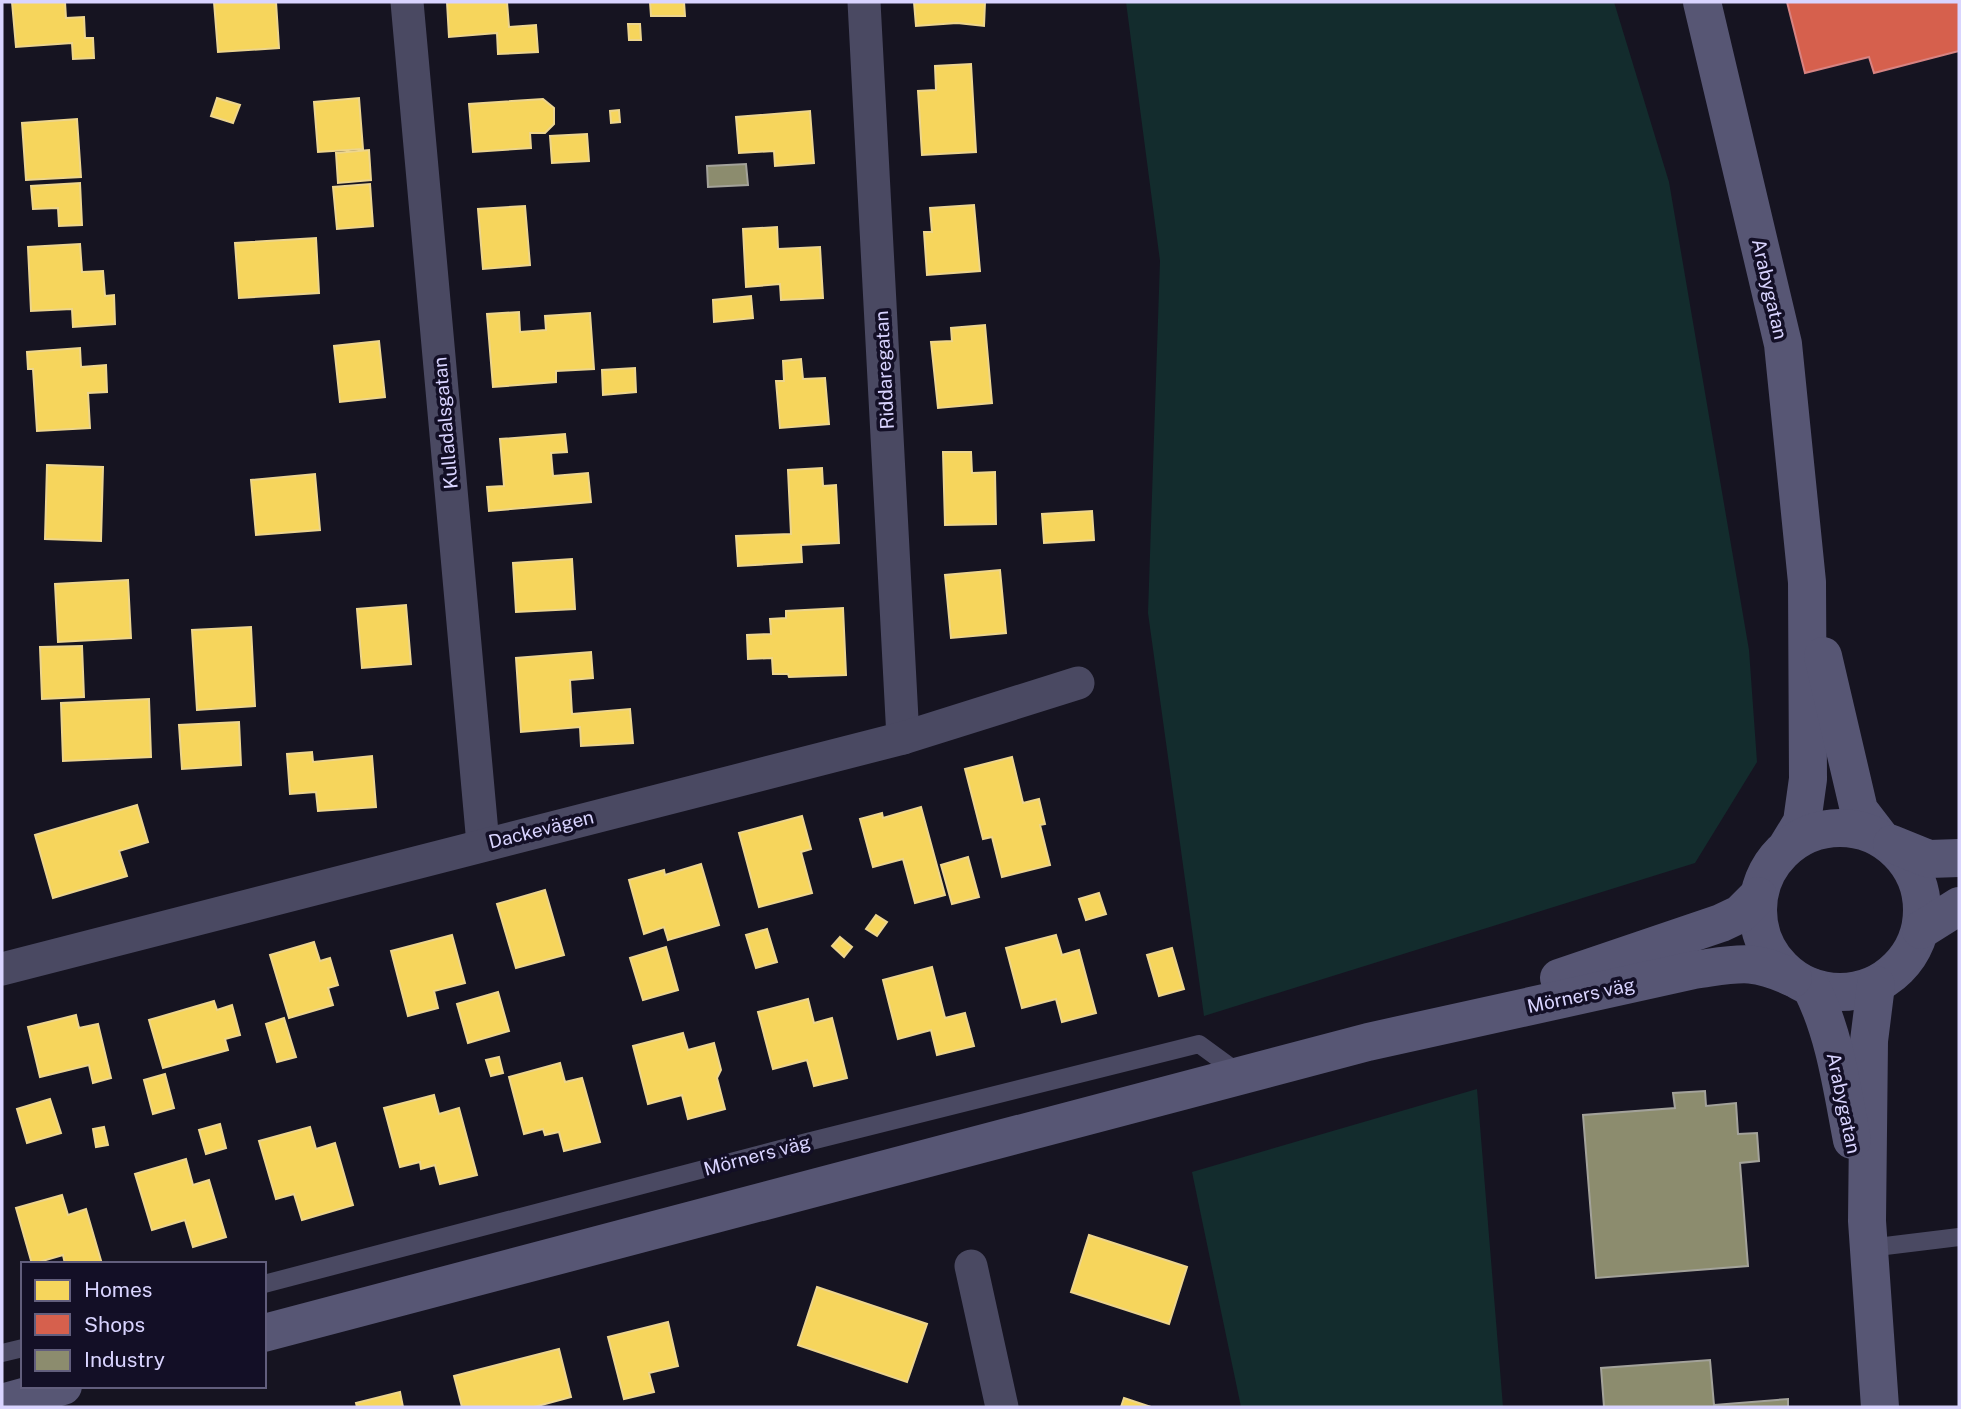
<svg xmlns="http://www.w3.org/2000/svg" width="1961" height="1409" viewBox="0 0 1961 1409" font-family="'Public Sans',sans-serif">
  <style>
    .green { fill: #132c2d }
    .homes { fill: #f6d55c; stroke: #edd58d; stroke-width: 2 }
    .shops { fill: #d6604d; stroke: #d78382; stroke-width: 2 }
    .industry { fill: #8c8c6e; stroke: #a3a29a; stroke-width: 2 }
    .lines { fill: none; stroke-linecap: round; stroke-linejoin: round }
    .lane { stroke: #4a4962; stroke-width: 18 }
    .street { stroke: #4a4962; stroke-width: 33 }
    .secondary { stroke: #575674; stroke-width: 38 }
    .labels { text-anchor: middle; dominant-baseline: central; stroke-width: 7; stroke-linejoin: round; paint-order: stroke }
    .street-label { font-size: 19px; fill: #d9d4ff; stroke: #130f26 }
  </style>
  <rect width="100%" height="100%" fill="#161421"/>
  <!-- green -->
  <g class="green">
    <polygon points="1126,2 1614,2 1669,182 1749,650 1757,762 1695,863 1204,1016 1148,613 1160,261"/>
    <polygon points="1477,1089 1503,1407 1241,1407 1192,1172"/>
  </g>
  <!-- homes -->
  <g class="homes">
    <polygon points="12,2 65,2 66,18 84,17 85,38 93,38 94,58 73,59 72,43 16,47"/>
    <polygon points="214,2 276,2 279,48 218,52"/>
    <polygon points="447,2 507,2 509,27 536,25 538,52 498,54 497,33 449,37"/>
    <polygon points="650,2 684,2 685,16 651,16"/>
    <polygon points="914,2 985,2 984,26 957,23 916,26"/>
    <polygon points="628,24 640,24 641,40 629,40"/>
    <polygon points="971,64 976,152 922,155 918,91 936,90 935,66"/>
    <polygon points="217,98 240,105 233,123 211,116"/>
    <polygon points="359,98 363,149 318,152 314,102"/>
    <polygon points="543,99 554,108 554,124 545,133 530,133 531,148 473,152 469,104"/>
    <polygon points="619,110 620,122 611,123 610,111"/>
    <polygon points="810,111 814,163 775,166 774,151 739,153 736,117"/>
    <polygon points="77,119 81,177 26,180 22,123"/>
    <polygon points="587,134 589,161 552,163 550,136"/>
    <polygon points="369,150 371,180 338,183 336,153"/>
    <polygon points="80,183 82,225 59,226 58,208 33,209 31,186"/>
    <polygon points="370,184 373,226 337,229 333,187"/>
    <polygon points="974,205 980,271 927,275 924,232 932,232 930,208"/>
    <polygon points="525,206 530,265 483,269 478,209"/>
    <polygon points="777,227 778,249 820,247 823,298 781,300 780,284 746,287 743,229"/>
    <polygon points="316,238 319,293 239,298 235,243"/>
    <polygon points="80,244 82,272 103,271 105,296 114,295 115,324 73,327 72,309 31,311 28,247"/>
    <polygon points="751,296 753,318 714,322 713,300"/>
    <polygon points="519,312 520,332 546,330 545,316 590,313 594,369 556,371 556,382 493,387 487,314"/>
    <polygon points="985,325 992,403 938,408 931,342 952,341 951,328"/>
    <polygon points="379,341 385,397 340,402 334,346"/>
    <polygon points="80,348 81,367 106,365 107,392 88,393 90,428 37,431 33,369 28,369 27,352"/>
    <polygon points="801,359 803,379 825,378 829,424 780,428 776,381 784,381 783,361"/>
    <polygon points="635,368 636,392 603,395 602,370"/>
    <polygon points="565,434 567,452 551,453 553,476 588,473 591,502 489,511 487,487 504,486 500,439"/>
    <polygon points="943,452 971,452 972,473 995,472 996,524 945,525"/>
    <polygon points="47,465 103,467 101,541 45,539"/>
    <polygon points="822,468 823,486 836,485 839,543 801,545 802,562 738,566 736,536 791,534 788,470"/>
    <polygon points="315,474 320,530 256,535 251,480"/>
    <polygon points="1092,511 1094,540 1044,543 1042,514"/>
    <polygon points="572,559 575,609 516,612 513,563"/>
    <polygon points="1000,570 1006,633 951,638 945,575"/>
    <polygon points="128,580 131,638 58,642 55,584"/>
    <polygon points="406,605 411,664 362,668 357,609"/>
    <polygon points="843,608 846,675 789,677 788,674 773,674 772,658 748,659 747,635 771,634 770,619 786,618 786,611"/>
    <polygon points="251,627 255,706 197,710 192,630"/>
    <polygon points="82,646 84,697 42,699 40,647"/>
    <polygon points="591,652 593,678 570,680 572,714 630,709 633,743 581,746 580,727 521,732 516,658"/>
    <polygon points="149,699 151,757 63,761 61,703"/>
    <polygon points="239,722 241,765 182,769 179,725"/>
    <polygon points="312,752 313,762 372,756 376,807 318,811 316,792 290,794 287,754"/>
    <polygon points="1012,757 1023,803 1039,799 1045,824 1040,825 1050,865 1002,877 992,837 983,839 965,769"/>
    <polygon points="137,805 148,842 119,851 127,876 53,898 35,835"/>
    <polygon points="921,807 945,895 915,903 903,859 873,867 860,819 882,813 883,818"/>
    <polygon points="802,816 811,849 801,852 812,893 759,907 739,833"/>
    <polygon points="968,857 979,897 952,904 941,865"/>
    <polygon points="701,864 719,925 668,940 664,927 644,934 629,880 664,870 665,875"/>
    <polygon points="545,890 564,955 516,968 497,904"/>
    <polygon points="1099,893 1106,914 1086,920 1079,899"/>
    <polygon points="876,915 887,922 877,936 866,929"/>
    <polygon points="767,929 777,962 756,968 746,935"/>
    <polygon points="452,935 465,983 434,991 438,1008 408,1016 391,951"/>
    <polygon points="1056,935 1062,955 1079,950 1096,1013 1062,1022 1056,999 1022,1008 1006,948"/>
    <polygon points="840,937 852,947 844,957 832,946"/>
    <polygon points="314,942 320,961 330,958 338,985 328,988 333,1005 289,1018 270,955"/>
    <polygon points="666,947 678,990 643,1000 630,958"/>
    <polygon points="1172,948 1184,989 1159,996 1147,955"/>
    <polygon points="932,967 945,1018 965,1013 974,1046 937,1055 931,1030 898,1039 883,980"/>
    <polygon points="498,992 509,1031 468,1043 457,1004"/>
    <polygon points="808,999 814,1023 832,1018 847,1078 814,1086 807,1060 773,1069 758,1012"/>
    <polygon points="214,1001 217,1010 232,1005 240,1035 225,1039 228,1050 163,1068 149,1020"/>
    <polygon points="76,1015 79,1028 98,1024 111,1078 93,1083 89,1065 40,1077 28,1027"/>
    <polygon points="284,1018 296,1057 277,1062 266,1024"/>
    <polygon points="683,1033 688,1050 714,1043 721,1070 717,1078 725,1109 688,1119 682,1095 648,1104 633,1046"/>
    <polygon points="499,1057 503,1073 491,1076 486,1060"/>
    <polygon points="560,1063 565,1082 582,1078 600,1142 564,1151 559,1132 545,1135 543,1129 524,1134 509,1077"/>
    <polygon points="165,1074 174,1108 153,1114 144,1080"/>
    <polygon points="434,1095 439,1114 459,1108 477,1175 440,1184 435,1165 421,1169 420,1162 400,1167 384,1108"/>
    <polygon points="50,1099 61,1133 27,1143 17,1109"/>
    <polygon points="220,1124 226,1148 206,1154 199,1130"/>
    <polygon points="104,1127 108,1145 96,1147 93,1129"/>
    <polygon points="310,1127 316,1149 335,1143 353,1205 302,1220 294,1194 276,1199 259,1141"/>
    <polygon points="186,1159 193,1185 209,1180 226,1237 193,1247 185,1220 152,1230 135,1174"/>
    <polygon points="62,1195 68,1215 86,1209 102,1264 65,1264 63,1255 32,1264 16,1208"/>
    <polygon points="1089,1235 1187,1267 1169,1324 1071,1292"/>
    <polygon points="817,1287 927,1324 907,1382 798,1345"/>
    <polygon points="668,1322 678,1366 649,1373 654,1392 624,1399 608,1337"/>
    <polygon points="559,1349 571,1397 534,1407 462,1407 454,1376"/>
    <polygon points="400,1392 403,1407 357,1407 356,1403"/>
    <polygon points="1124,1398 1151,1407 1121,1407"/>
  </g>
  <!-- shops -->
  <polygon class="shops" points="1787,2 1959,2 1959,51 1874,73 1869,57 1805,73"/>
  <!-- industry -->
  <g class="industry">
    <polygon points="746,164 748,185 708,187 707,166"/>
    <polygon points="1705,1091 1706,1106 1736,1103 1738,1134 1757,1133 1759,1161 1740,1163 1748,1266 1596,1278 1583,1115 1675,1108 1673,1093"/>
    <polygon points="1710,1360 1714,1405 1788,1399 1788,1407 1604,1407 1601,1368"/>
  </g>
  <g class="lines">
    <!-- lane -->
    <g class="lane">
      <polyline points="1869,1248 1959,1237"/>
      <polyline points="264,1284 807,1142 1199,1044 1240,1074"/>
      <polyline points="2,1353 23,1348"/>
    </g>
    <!-- street -->
    <g class="street">
      <polyline points="407,2 483,844"/>
      <polyline points="864,2 903,738"/>
      <polyline points="2,969 903,738 1078,683"/>
      <polyline points="971,1266 1002,1407"/>
    </g>
    <!-- secondary -->
    <g class="secondary">
      <polyline points="1702,2 1783,344 1807,582 1808,779 1802,822 1788,845"/>
      <polyline points="1823,656 1859,810 1879,836"/>
      <circle cx="1840" cy="910" r="82"/>
      <polyline points="1892,844 1929,859 1959,858"/>
      <polyline points="1921,930 1959,906"/>
      <polyline points="1559,978 1721,923 1740,914 1758,896"/>
      <polyline points="1876,985 1869,1041 1867,1221 1880,1407"/>
      <path d="M 1811,987 C 1835,1034 1842,1089 1852,1140"/>
      <path d="M 264,1333 L 1368,1042 L 1694,970 C 1737,964 1752,958 1793,978"/>
      <polyline points="2,1403 63,1386"/>
    </g>
  </g>
  <g class="labels">
    <!-- street labels -->
    <g class="street-label">
      <text transform="translate(1770 289) rotate(77)">Arabygatan</text>
      <text transform="translate(884 370) rotate(-93)">Riddaregatan</text>
      <text transform="translate(445 423) rotate(-95)">Kulladalsgatan</text>
      <text transform="translate(541 829) rotate(-14)">Dackevägen</text>
      <text transform="translate(1581 995) rotate(-12)">Mörners väg</text>
      <text transform="translate(1844 1103) rotate(78)">Arabygatan</text>
      <text transform="translate(757 1155) rotate(-15)">Mörners väg</text>
    </g>
  </g>
  <!-- border -->
  <rect width="1961" height="1409" fill="none" stroke="#d9d4ff" stroke-width="7"/>
  <!-- legend -->
  <rect x="21" y="1262" width="245" height="126" fill="#130f26" stroke="#625e7d" stroke-width="2"/>
  <rect x="35" y="1280" width="35" height="21" fill="#f6d55c" stroke="#625e7d" stroke-width="2"/>
  <text x="84" y="1297" font-size="21" fill="#d9d4ff">Homes</text>
  <rect x="35" y="1314" width="35" height="21" fill="#d6604d" stroke="#625e7d" stroke-width="2"/>
  <text x="84" y="1332" font-size="21" fill="#d9d4ff">Shops</text>
  <rect x="35" y="1350" width="35" height="21" fill="#8c8c6e" stroke="#625e7d" stroke-width="2"/>
  <text x="84" y="1367" font-size="21" fill="#d9d4ff">Industry</text>
</svg>
